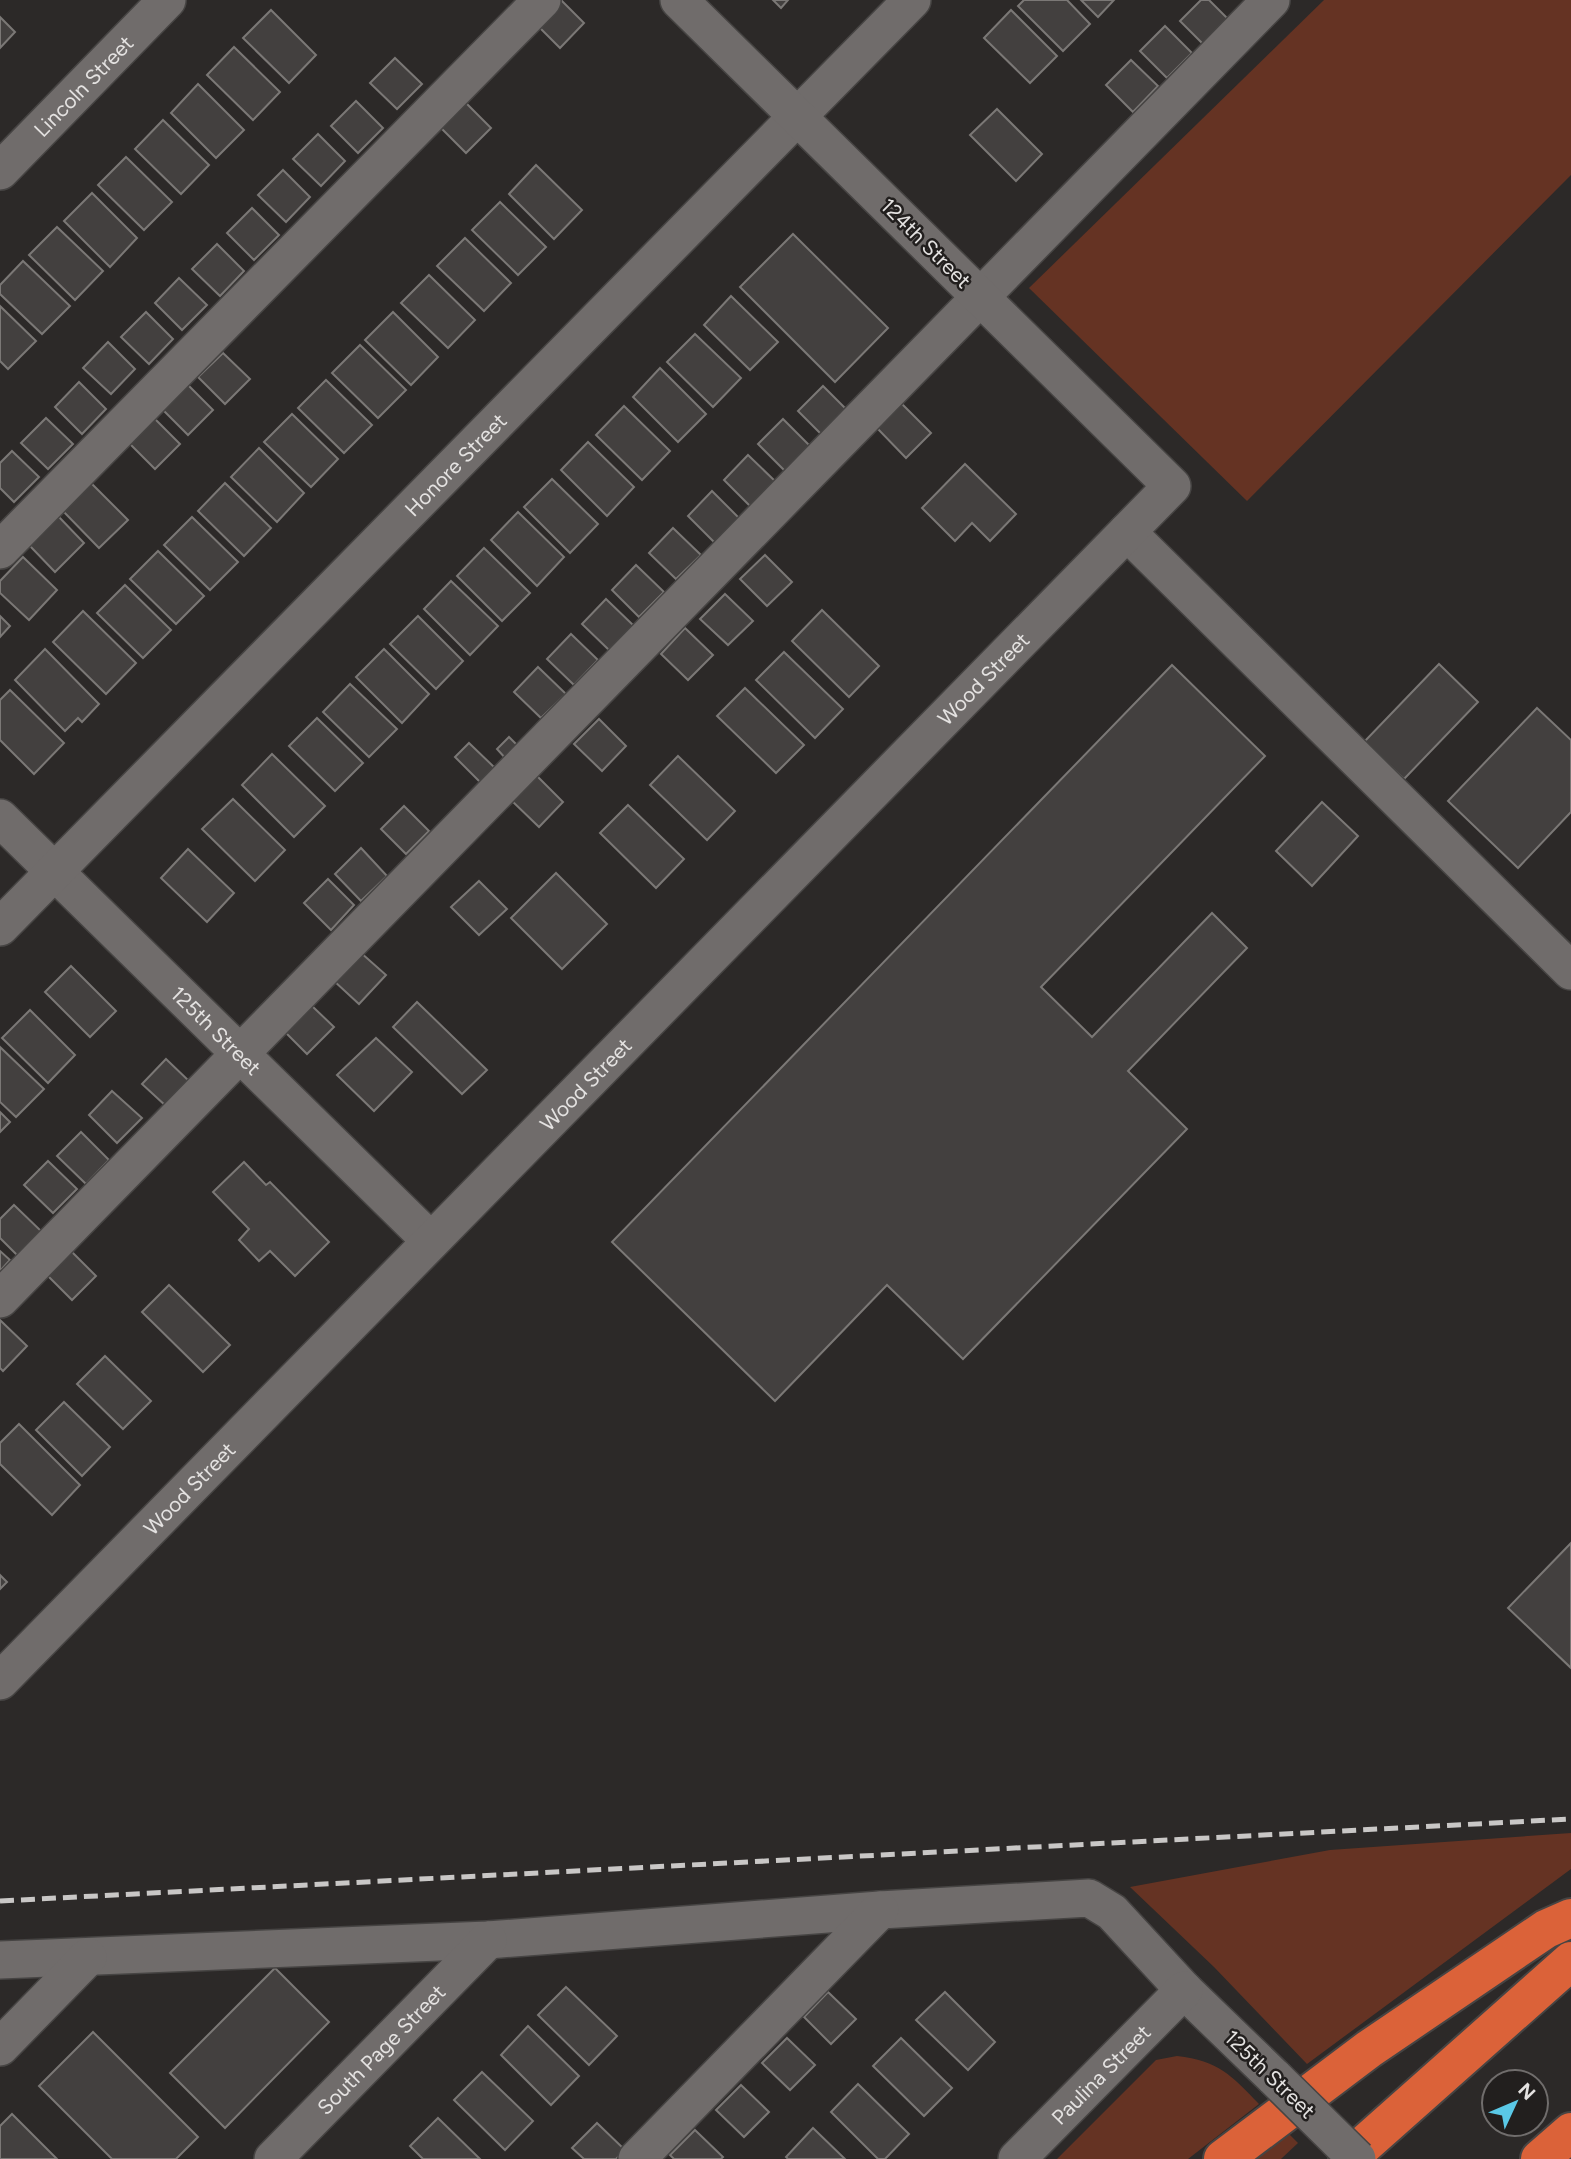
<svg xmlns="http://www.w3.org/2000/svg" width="1571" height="2159" viewBox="0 0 1571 2159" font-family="Figtree,sans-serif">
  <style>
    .green { fill: #653323 }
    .building { fill: #43403f; stroke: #7b7876; stroke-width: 2 }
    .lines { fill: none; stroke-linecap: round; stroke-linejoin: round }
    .minor-casing { stroke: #464443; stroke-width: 40 }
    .highway-casing { stroke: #464443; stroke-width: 42 }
    .minor { stroke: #706c6b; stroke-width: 37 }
    .highway { stroke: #db6239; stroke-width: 38 }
    .rail { stroke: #c9c7c6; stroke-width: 5; stroke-dasharray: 14 7; stroke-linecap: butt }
    .minor-bridge-casing { stroke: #464443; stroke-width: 40; stroke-linecap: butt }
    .minor-bridge { stroke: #706c6b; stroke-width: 37 }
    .labels { text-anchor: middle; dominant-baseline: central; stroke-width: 5; stroke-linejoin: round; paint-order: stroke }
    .street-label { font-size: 21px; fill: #e4e2e1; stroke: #221f1e }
  </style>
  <rect width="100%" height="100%" fill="#2c2928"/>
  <!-- green -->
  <g class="green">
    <polygon points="1324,0 1571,0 1571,175 1247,501 1029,288"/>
    <polygon points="1571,1833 1571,1869 1307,2064 1214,1967 1130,1887 1330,1850"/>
    <path d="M 1177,2056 C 1219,2061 1231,2075 1259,2104 L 1188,2159 L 1057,2159 L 1156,2060 Z"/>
    <polygon points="1284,2129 1298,2143 1281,2159 1246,2159"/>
  </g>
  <!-- building -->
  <g class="building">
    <polygon points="553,0 561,0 584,23 560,48 533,21"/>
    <polygon points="773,0 788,0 781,8"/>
    <polygon points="1024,0 1067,0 1090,24 1063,51 1018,6"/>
    <polygon points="1081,0 1114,0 1098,17"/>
    <polygon points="1201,0 1209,0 1232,23 1207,48 1180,21"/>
    <polygon points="271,10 316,55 289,83 243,38"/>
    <polygon points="1011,10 1057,56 1030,83 984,38"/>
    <polygon points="0,17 15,32 0,48"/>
    <polygon points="1165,26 1192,53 1167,78 1140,51"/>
    <polygon points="234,47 280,92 253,120 207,75"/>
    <polygon points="395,58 422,84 397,109 370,83"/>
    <polygon points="1131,60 1158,86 1133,112 1106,85"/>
    <polygon points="198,84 244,130 216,158 171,113"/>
    <polygon points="356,101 383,128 358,153 331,126"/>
    <polygon points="464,101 491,128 466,153 439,126"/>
    <polygon points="997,109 1042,154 1016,181 970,135"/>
    <polygon points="163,120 209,165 181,194 135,149"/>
    <polygon points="318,134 345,161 321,186 293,159"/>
    <polygon points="126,157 172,202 144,230 98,185"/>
    <polygon points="536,165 582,210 554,239 509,194"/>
    <polygon points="283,170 310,197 286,222 258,195"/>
    <polygon points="92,193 137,238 110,267 64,221"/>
    <polygon points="500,202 546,247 518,275 472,230"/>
    <polygon points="252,208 279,235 254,260 227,233"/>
    <polygon points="57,227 103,271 75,300 29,255"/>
    <polygon points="793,234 888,328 835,382 740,287"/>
    <polygon points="465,238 511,283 484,311 437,266"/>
    <polygon points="217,244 244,271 220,296 192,269"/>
    <polygon points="23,261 70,306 42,334 0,294 0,285"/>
    <polygon points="429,275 475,320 448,348 401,303"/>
    <polygon points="179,278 207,305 182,330 155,303"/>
    <polygon points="731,296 778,342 750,370 704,325"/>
    <polygon points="0,306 36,341 8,369 0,361"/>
    <polygon points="146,312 173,339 149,364 121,337"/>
    <polygon points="393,312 438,357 411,385 365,340"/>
    <polygon points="695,334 741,378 713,407 667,362"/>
    <polygon points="108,342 135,369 111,394 83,368"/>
    <polygon points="360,345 406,390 378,418 332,373"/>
    <polygon points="223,353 250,379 225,404 198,377"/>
    <polygon points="660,368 706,414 678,442 633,397"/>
    <polygon points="326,380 372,425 344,453 298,408"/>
    <polygon points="79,382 106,409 82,434 55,407"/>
    <polygon points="186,383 213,410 188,435 161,408"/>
    <polygon points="823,386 850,413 825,438 798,411"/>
    <polygon points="900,402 931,433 906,458 876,427"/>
    <polygon points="624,406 670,451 642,480 596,435"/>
    <polygon points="292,414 338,459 311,487 264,442"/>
    <polygon points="153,417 180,444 155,469 128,442"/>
    <polygon points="46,418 73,444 48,469 21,443"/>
    <polygon points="783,419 810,446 785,471 758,444"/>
    <polygon points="588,442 634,487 607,516 561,470"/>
    <polygon points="259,448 304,493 277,522 231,477"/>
    <polygon points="12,451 39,477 14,502 0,488 0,463"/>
    <polygon points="748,455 776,482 751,507 724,480"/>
    <polygon points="965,464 1016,514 990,541 972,523 955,541 922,508"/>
    <polygon points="552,479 598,524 570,553 524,507"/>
    <polygon points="89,481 128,520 99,548 61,509"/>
    <polygon points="225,483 271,528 244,556 198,511"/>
    <polygon points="712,491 739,518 715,543 688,516"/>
    <polygon points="518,512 564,557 537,586 491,540"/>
    <polygon points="58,516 84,543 55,572 29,545"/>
    <polygon points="192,517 238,562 210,590 164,545"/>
    <polygon points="673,528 701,555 676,579 649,553"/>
    <polygon points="484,548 530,593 502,621 457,576"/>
    <polygon points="158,551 204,596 176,624 130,579"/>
    <polygon points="765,555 792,582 767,606 740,579"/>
    <polygon points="23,557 57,590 29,620 0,593 0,581"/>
    <polygon points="636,565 664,592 639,617 612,590"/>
    <polygon points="451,581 498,626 470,655 424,609"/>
    <polygon points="125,585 171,630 143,658 97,613"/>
    <polygon points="725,594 753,621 728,645 700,619"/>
    <polygon points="606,599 634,626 609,650 582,624"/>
    <polygon points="822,610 879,666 849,697 792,641"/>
    <polygon points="83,611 136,663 106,694 53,642"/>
    <polygon points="0,616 10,626 0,637"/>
    <polygon points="418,616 463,661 436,689 390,644"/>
    <polygon points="685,628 713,655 688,680 661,654"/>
    <polygon points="571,634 598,660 574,685 547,659"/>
    <polygon points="45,649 99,704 82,722 78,718 65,731 15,680"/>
    <polygon points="384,649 429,694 402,723 356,677"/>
    <polygon points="784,652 843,709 815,738 756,680"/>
    <polygon points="1439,664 1478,702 1404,779 1364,742"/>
    <polygon points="1172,665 1265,756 1041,987 1092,1037 1212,913 1247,948 1128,1071 1187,1129 963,1359 887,1285 775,1401 612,1242"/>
    <polygon points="538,667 566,694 541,718 514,692"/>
    <polygon points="350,684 397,729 369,757 323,712"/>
    <polygon points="745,688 804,745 776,773 717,716"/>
    <polygon points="10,690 64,743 34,774 0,740 0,700"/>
    <polygon points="1537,708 1571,740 1571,812 1518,868 1448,801"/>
    <polygon points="317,718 363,763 335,791 289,746"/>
    <polygon points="599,719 626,746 602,771 574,744"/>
    <polygon points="509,737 520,748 507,760 497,749"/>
    <polygon points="469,743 495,768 481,783 455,757"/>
    <polygon points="272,754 325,806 294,837 242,785"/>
    <polygon points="678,756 735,811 707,840 650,785"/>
    <polygon points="536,775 563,802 539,827 511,800"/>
    <polygon points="233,799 285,850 255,881 202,829"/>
    <polygon points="1322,802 1358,836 1312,886 1276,851"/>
    <polygon points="628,805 684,859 656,888 600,833"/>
    <polygon points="404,806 429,831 406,854 381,829"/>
    <polygon points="361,848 387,876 361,901 335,874"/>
    <polygon points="188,849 234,893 207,922 161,878"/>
    <polygon points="556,873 607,924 562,969 511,918"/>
    <polygon points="328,879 354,905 331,930 304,903"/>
    <polygon points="479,881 507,909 479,935 451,907"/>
    <polygon points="360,952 386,975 359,1004 334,981"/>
    <polygon points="71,966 116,1011 90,1037 45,992"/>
    <polygon points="417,1002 487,1070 462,1094 393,1027"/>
    <polygon points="312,1006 334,1027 307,1054 286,1033"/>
    <polygon points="30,1010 75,1055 48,1083 2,1038"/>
    <polygon points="376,1038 412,1072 374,1111 337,1075"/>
    <polygon points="0,1047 44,1089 16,1117 0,1102"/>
    <polygon points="166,1059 190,1082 166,1106 142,1084"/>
    <polygon points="112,1091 142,1118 117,1143 89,1115"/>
    <polygon points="0,1112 10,1122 0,1132"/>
    <polygon points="81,1132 109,1160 86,1184 57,1156"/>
    <polygon points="48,1161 77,1189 53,1213 24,1185"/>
    <polygon points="244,1162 266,1185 270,1182 329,1242 295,1276 270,1251 259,1261 239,1240 249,1229 213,1192"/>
    <polygon points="14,1205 42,1232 19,1257 0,1238 0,1219"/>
    <polygon points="68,1248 96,1276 72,1300 44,1272"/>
    <polygon points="0,1251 10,1260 0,1271"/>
    <polygon points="169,1285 230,1345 203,1372 142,1312"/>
    <polygon points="0,1320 27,1346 3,1371 0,1368"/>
    <polygon points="105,1356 151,1401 123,1429 77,1384"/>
    <polygon points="64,1402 110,1447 82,1476 36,1430"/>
    <polygon points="19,1424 80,1485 52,1515 0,1464 0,1443"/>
    <polygon points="1571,1543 1571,1668 1508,1608"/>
    <polygon points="0,1575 7,1582 0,1589"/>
    <polygon points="275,1968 329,2022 225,2128 170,2073"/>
    <polygon points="566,1987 617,2036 589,2065 538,2015"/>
    <polygon points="828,1992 856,2019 831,2044 804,2017"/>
    <polygon points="945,1992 995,2042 968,2070 916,2020"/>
    <polygon points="528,2026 579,2076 551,2105 501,2055"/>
    <polygon points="93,2032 198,2137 176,2159 112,2159 39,2086"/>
    <polygon points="787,2038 815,2065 790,2090 762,2063"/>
    <polygon points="901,2038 952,2088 924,2116 873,2066"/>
    <polygon points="482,2072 533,2121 505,2150 454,2100"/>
    <polygon points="858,2084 909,2134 885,2159 878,2159 831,2112"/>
    <polygon points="741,2085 769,2112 744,2137 716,2110"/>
    <polygon points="12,2114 57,2159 0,2159 0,2126"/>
    <polygon points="438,2118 480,2159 423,2159 410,2146"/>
    <polygon points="597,2123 625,2150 616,2159 584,2159 572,2148"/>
    <polygon points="813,2128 845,2159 788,2159 786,2157"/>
    <polygon points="695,2130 723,2157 721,2159 674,2159 670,2155"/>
  </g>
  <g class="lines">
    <!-- minor casing -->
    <g class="minor-casing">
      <g id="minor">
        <path id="s1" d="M 0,171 L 167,0"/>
        <polyline points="1127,532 1571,971"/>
        <polyline points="0,550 542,0"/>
        <path id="s2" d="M 0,818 L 431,1241"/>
        <path id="s3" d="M 0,927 L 912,0"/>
        <polyline points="0,1299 1271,0"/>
        <path id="s4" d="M 0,1681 L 1172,486 L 679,0"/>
        <polyline points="0,1960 488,1940 880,1910 1089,1898 1112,1912 1184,1990 1275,2078"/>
        <polyline points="0,2047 88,1957"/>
        <path id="s5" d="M 273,2159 L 488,1940"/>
        <polyline points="637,2159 880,1910"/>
        <path id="s6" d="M 1017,2159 L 1184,1990"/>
      </g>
    </g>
    <!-- highway casing -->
    <g class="highway-casing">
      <g id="highway">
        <polyline points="1223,2159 1369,2049 1546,1929 1571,1918"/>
        <polyline points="1348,2159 1571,1961"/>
        <polyline points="1540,2159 1571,2132"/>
      </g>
    </g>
    <!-- minor -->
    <use href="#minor" class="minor"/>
    <!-- highway -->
    <use href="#highway" class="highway"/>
    <!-- rail -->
    <polyline class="rail" points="0,1901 1571,1819"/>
    <!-- minor-bridge casing -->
    <g class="minor-bridge-casing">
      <polyline id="minor-bridge" points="1275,2078 1357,2159"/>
    </g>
    <!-- minor-bridge -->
    <use href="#minor-bridge" class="minor-bridge"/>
  </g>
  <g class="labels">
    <!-- street labels -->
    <g class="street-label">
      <text stroke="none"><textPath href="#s1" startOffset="119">Lincoln Street</textPath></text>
      <text transform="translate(926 243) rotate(45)">124th Street</text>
      <text stroke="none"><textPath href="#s3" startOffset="649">Honore Street</textPath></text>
      <text stroke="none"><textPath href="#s4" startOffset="1404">Wood Street</textPath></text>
      <text stroke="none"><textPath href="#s2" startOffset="303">125th Street</textPath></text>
      <text stroke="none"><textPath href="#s4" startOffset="836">Wood Street</textPath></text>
      <text stroke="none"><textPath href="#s4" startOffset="270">Wood Street</textPath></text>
      <text stroke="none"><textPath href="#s5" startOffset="154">South Page Street</textPath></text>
      <text stroke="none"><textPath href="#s6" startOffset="119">Paulina Street</textPath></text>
      <text transform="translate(1270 2074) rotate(44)">125th Street</text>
    </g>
  </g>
  <!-- north arrow -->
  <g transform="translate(1515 2103) rotate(46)"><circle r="33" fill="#221f1e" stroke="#706d6c" stroke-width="2"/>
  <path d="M0-5L12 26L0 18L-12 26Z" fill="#5ac8e6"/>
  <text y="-10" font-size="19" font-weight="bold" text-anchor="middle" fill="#e4e2e1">N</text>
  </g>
</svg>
